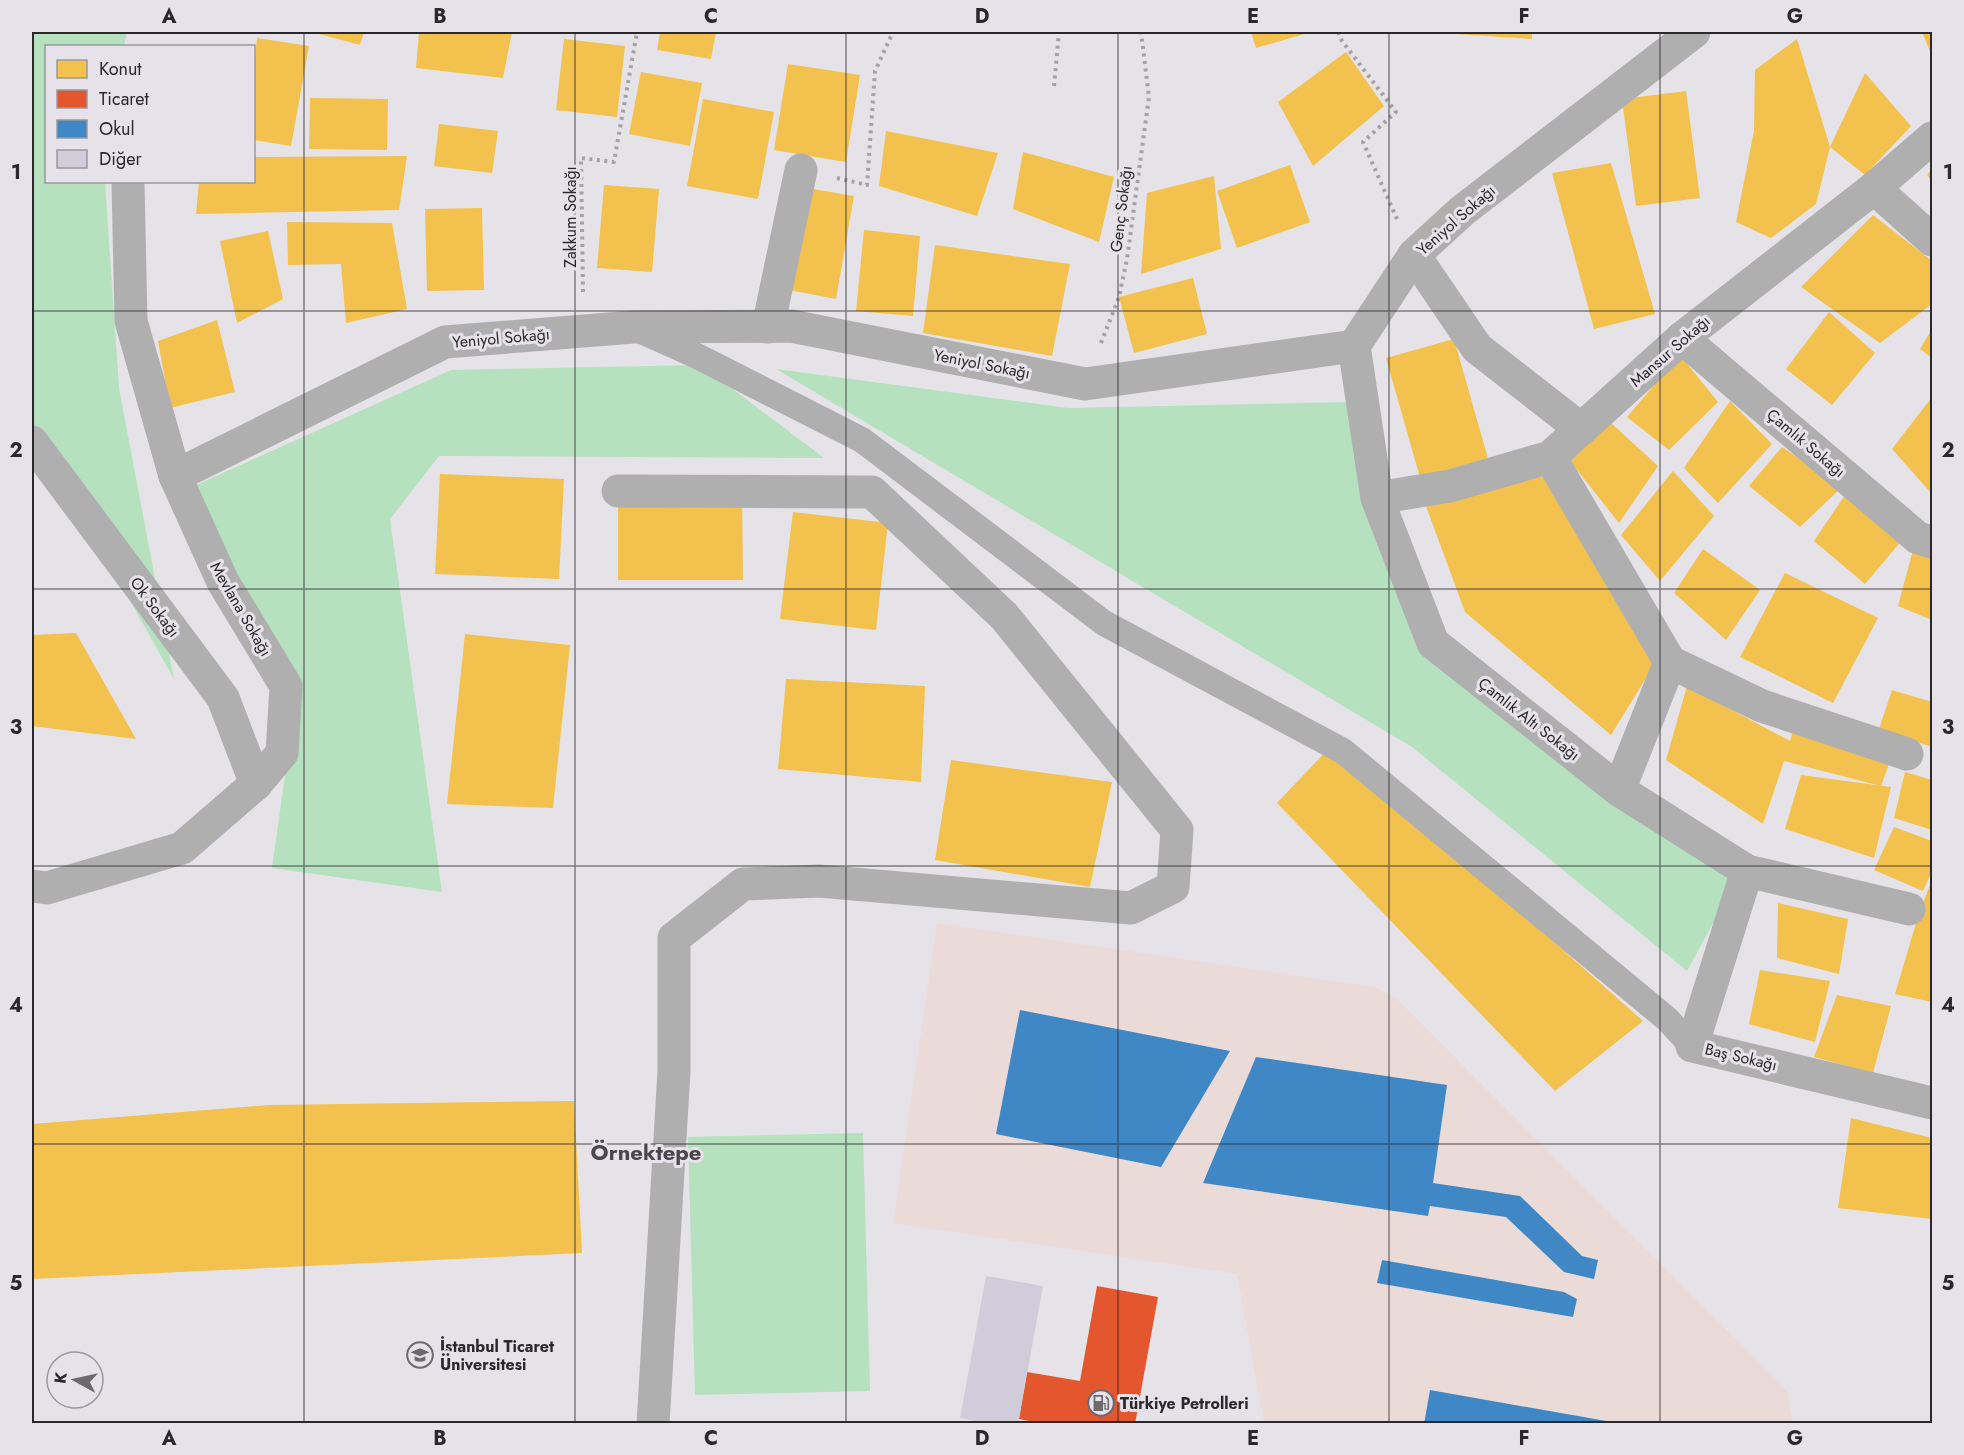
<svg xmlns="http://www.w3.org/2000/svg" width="1964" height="1455" viewBox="0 0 1964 1455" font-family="Jost,sans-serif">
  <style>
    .education { fill: #eadbd8 }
    .green { fill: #b6e1be }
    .homes { fill: #f2c14e }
    .shops { fill: #e4572e }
    .schools { fill: #3f88c5 }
    .building { fill: #d1ccd9 }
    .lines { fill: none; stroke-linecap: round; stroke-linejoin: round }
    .path { stroke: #a4a2a3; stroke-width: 4; stroke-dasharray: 3 4.5; stroke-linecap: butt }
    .service { stroke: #b0afb0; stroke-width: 26 }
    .minor { stroke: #b0afb0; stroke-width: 33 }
    .grid { fill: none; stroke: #2a282a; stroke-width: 1.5; stroke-opacity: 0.55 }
    .labels { text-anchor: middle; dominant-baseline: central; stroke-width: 6; stroke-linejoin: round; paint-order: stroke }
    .street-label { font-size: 16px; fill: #2a282a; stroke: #e7e2e9 }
    .poi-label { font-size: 16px; font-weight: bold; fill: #2a282a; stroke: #e7e2e9; text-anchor: start }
    .district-label { font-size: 22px; font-weight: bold; fill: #4a474c; stroke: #e7e2e9 }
    .neatline { fill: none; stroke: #2a282a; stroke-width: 2 }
    .grid-label { font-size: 20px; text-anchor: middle; font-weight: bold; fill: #2a282a }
  </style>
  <rect width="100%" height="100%" fill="#e6e3e8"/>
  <!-- education -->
  <polygon class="education" points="937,923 1375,987 1397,999 1787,1391 1793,1423 1264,1423 1237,1274 893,1223"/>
  <!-- green -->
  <g class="green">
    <polygon points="32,32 127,32 124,46 46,46 46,182 105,182 119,388 174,679 32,426"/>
    <polygon points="701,365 824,458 439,456 390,519 442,892 272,868 294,711 194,486 451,370"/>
    <polygon points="776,369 1068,408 1348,402 1424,640 1735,883 1687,971 1412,747"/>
    <polygon points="863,1133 870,1391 695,1395 688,1137"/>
  </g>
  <!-- homes -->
  <g class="homes">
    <polygon points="312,32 364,32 360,45"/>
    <polygon points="419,32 512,32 503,78 416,68"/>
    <polygon points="660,32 716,32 711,59 657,50"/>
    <polygon points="1251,32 1311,32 1256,48"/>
    <polygon points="1440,32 1532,32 1532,39 1440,33"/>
    <polygon points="1922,32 1932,32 1932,56"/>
    <polygon points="257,38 309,46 291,146 254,140 254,71"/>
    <polygon points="564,39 625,46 617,117 556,110"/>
    <polygon points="1797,39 1830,147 1865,73 1911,126 1865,175 1830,147 1816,204 1771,238 1736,222 1754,131 1755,70"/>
    <polygon points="1346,52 1384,106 1313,166 1278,102"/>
    <polygon points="788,64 860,75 846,162 774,150"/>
    <polygon points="641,72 702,83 690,146 629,134"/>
    <polygon points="1686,91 1700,198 1636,206 1622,99"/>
    <polygon points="310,98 388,99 387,150 309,149"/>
    <polygon points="703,99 774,112 758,199 687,186"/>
    <polygon points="439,124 498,131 492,173 434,166"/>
    <polygon points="886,131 998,153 977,216 879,186"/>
    <polygon points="1023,152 1114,177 1099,242 1013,209"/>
    <polygon points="407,156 399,210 196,214 199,182 254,182 254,157"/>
    <polygon points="1611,163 1655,314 1594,329 1552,173"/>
    <polygon points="1290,165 1310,222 1237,248 1217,191"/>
    <polygon points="1932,168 1932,182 1927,175"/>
    <polygon points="1214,176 1221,249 1141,274 1147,193"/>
    <polygon points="604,185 659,189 652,272 597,268"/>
    <polygon points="807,188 854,196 836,299 789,290"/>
    <polygon points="482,208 484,290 427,291 425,209"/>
    <polygon points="1873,215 1932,261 1932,304 1880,343 1801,287"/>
    <polygon points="287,222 392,223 407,309 346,323 341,264 288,265"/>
    <polygon points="864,230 920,236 913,316 856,311"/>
    <polygon points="268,231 283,299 237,323 220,241"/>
    <polygon points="935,245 1070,264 1052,356 923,333"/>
    <polygon points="1193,278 1207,334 1134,353 1119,297"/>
    <polygon points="1829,312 1875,353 1832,405 1786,369"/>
    <polygon points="217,320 235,392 170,408 158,341"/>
    <polygon points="1932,329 1932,358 1920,349"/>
    <polygon points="1454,339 1489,462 1421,481 1386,358"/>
    <polygon points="1680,355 1718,402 1669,450 1627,417"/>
    <polygon points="1932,397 1932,494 1892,449"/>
    <polygon points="1730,401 1772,444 1718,503 1684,468"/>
    <polygon points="1611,423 1658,466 1619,523 1570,461"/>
    <polygon points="1782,447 1842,487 1800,527 1749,486"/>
    <polygon points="1673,471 1714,516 1660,581 1621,535"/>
    <polygon points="440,474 564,479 559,579 435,574"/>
    <polygon points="1549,475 1654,665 1611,735 1465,612 1423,498"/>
    <polygon points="742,490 743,580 618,580 618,491"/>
    <polygon points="1847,492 1903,539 1865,584 1814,541"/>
    <polygon points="793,512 888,523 876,630 780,619"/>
    <polygon points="1703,549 1760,590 1726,640 1674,593"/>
    <polygon points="1913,550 1932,555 1932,620 1898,606"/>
    <polygon points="1785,573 1878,618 1833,703 1740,657"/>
    <polygon points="76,633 136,739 32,726 32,635"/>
    <polygon points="465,634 570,645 553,808 447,804"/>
    <polygon points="786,679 925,686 921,782 778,769"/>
    <polygon points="1687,686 1790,741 1797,718 1894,750 1881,786 1784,761 1763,824 1666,760"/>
    <polygon points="1892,690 1932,702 1932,747 1879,729"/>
    <polygon points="1332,745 1643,1021 1555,1091 1277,803"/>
    <polygon points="951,760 1112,782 1090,887 935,860"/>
    <polygon points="1905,772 1932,780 1932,830 1894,818"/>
    <polygon points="1801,775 1891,787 1874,858 1785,829"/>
    <polygon points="1894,827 1932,841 1932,871 1923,891 1874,870"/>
    <polygon points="1932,880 1932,1002 1895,994 1919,913"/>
    <polygon points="1778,903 1848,919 1839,974 1777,958"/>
    <polygon points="1760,970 1830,981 1815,1042 1749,1024"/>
    <polygon points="1837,995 1891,1006 1873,1073 1814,1057"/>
    <polygon points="574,1101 582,1253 32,1279 32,1124 270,1105"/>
    <polygon points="1851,1118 1932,1138 1932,1219 1838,1208"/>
  </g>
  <!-- shops -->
  <polygon class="shops" points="1097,1286 1158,1297 1135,1424 1044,1424 1019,1419 1027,1372 1080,1381"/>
  <!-- schools -->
  <g class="schools">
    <polygon points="1020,1010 1230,1051 1161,1167 996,1134"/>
    <polygon points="1256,1057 1447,1085 1433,1183 1520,1196 1582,1256 1598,1260 1594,1279 1564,1272 1506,1217 1430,1206 1428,1216 1203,1183"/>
    <polygon points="1382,1260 1564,1292 1577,1299 1573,1317 1377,1283"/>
    <polygon points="1430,1390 1612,1422 1612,1424 1424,1424"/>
  </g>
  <!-- building -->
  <polygon class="building" points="986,1276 1043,1286 1018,1424 990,1424 960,1418"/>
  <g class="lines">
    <!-- path -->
    <g class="path">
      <polyline points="1338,32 1342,41 1396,112 1363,142 1397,219"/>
      <polyline points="1054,86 1059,32"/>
      <polyline points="837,178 867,185 875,71 893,32"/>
      <polyline points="583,292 581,158 614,162 637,32"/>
      <polyline points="1101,343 1119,297 1127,259 1149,97 1141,32"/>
    </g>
    <!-- service -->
    <polyline class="service" points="639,330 697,356 862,440 1104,623 1343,751 1667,1019 1692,1046"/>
    <!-- minor -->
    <g class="minor">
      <polyline points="1874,188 1932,240"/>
      <polyline points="1414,255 1477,348 1581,429"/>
      <polyline points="768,327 801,170"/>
      <polyline points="1682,338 1918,538 1932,542"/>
      <polyline points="1354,346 1377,498 1433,643 1619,790 1747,871 1909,909"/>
      <polyline points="32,442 223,698 256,784"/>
      <polyline points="1550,457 1670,662 1619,790"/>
      <polyline points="175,476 445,342 634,327 791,326 1085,384 1354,346 1414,255 1462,211 1694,32"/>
      <polyline points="618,491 872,492 1004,616 1177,830 1173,887 1131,908 819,881 743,884 674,938 674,1071 653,1424"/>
      <polyline points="1377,498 1450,486 1550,457 1682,338 1874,188 1932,138"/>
      <polyline points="1670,662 1762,706 1907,754"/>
      <polyline points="1747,871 1692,1046 1932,1103"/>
      <polyline points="32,886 47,888 182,848 256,784 282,753 286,686 223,582 175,476 131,321 128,182"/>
    </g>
  </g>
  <!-- grid -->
  <path class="grid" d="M 304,32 L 304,1424M 575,32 L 575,1424M 846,32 L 846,1424M 1118,32 L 1118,1424M 1389,32 L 1389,1424M 1660,32 L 1660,1424M 32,311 L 1932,311M 32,589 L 1932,589M 32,866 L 1932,866M 32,1144 L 1932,1144"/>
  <!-- icons -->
  <defs>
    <g id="university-ring" transform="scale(1.35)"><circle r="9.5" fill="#e7e2e9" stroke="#6c696c" stroke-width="1.5"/><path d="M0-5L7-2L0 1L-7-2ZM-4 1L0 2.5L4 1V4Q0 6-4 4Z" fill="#6c696c"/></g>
    <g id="fuel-ring" transform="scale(1.35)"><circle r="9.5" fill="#e7e2e9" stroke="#6c696c" stroke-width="1.5"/><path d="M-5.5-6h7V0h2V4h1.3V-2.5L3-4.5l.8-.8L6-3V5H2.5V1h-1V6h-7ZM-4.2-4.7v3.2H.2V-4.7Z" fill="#6c696c"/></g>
  </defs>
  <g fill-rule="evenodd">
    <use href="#university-ring" x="420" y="1355"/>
    <use href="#fuel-ring" x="1101" y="1403"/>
  </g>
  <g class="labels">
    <!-- street labels -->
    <g class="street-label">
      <text transform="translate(1121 209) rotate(-83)">Genç Sokağı</text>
      <text transform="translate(570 217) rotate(-90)">Zakkum Sokağı</text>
      <text transform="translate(1456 220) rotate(-41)">Yeniyol Sokağı</text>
      <text transform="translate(501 338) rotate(-5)">Yeniyol Sokağı</text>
      <text transform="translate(1670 351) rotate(-41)">Mansur Sokağı</text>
      <text transform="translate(982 364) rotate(11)">Yeniyol Sokağı</text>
      <text transform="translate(1806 443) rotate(40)">Çamlık Sokağı</text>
      <text transform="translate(155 607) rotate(53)">Ok Sokağı</text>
      <text transform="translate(241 609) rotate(60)">Mevlana Sokağı</text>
      <text transform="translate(1529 719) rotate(38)">Çamlık Altı Sokağı</text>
      <text transform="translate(1741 1057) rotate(13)">Baş Sokağı</text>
    </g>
    <!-- poi labels -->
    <g class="poi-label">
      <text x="440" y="1346">İstanbul Ticaret<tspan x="440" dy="18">Üniversitesi</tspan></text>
      <text x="1120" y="1403">Türkiye Petrolleri</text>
    </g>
    <!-- district labels -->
    <g class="district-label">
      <text x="646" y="1152">Örnektepe</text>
    </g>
  </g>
  <!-- border -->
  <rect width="1964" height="1455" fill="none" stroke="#e7e2e9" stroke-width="66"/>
  <!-- legend -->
  <rect x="45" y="45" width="210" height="138" fill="#e7e2e9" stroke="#9b989d" stroke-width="1.5"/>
  <rect x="57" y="60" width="30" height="18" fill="#f2c14e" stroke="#9b989d" stroke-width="1.5"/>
  <text x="99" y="75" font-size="18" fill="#2a282a">Konut</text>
  <rect x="57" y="90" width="30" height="18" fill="#e4572e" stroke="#9b989d" stroke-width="1.5"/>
  <text x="99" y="105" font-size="18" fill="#2a282a">Ticaret</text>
  <rect x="57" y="120" width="30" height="18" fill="#3f88c5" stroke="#9b989d" stroke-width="1.5"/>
  <text x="99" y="135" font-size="18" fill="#2a282a">Okul</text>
  <rect x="57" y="150" width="30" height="18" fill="#d1ccd9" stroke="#9b989d" stroke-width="1.5"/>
  <text x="99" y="165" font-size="18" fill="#2a282a">Diğer</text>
  <!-- north arrow -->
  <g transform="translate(75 1380) rotate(278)"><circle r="28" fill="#e7e2e9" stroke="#9b989d" stroke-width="1.5"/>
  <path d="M0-4.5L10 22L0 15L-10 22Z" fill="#6c696c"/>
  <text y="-9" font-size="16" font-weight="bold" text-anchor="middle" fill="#2a282a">K</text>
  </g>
  <rect x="33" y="33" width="1898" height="1389" class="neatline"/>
  <g class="grid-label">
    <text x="169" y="23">A</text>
    <text x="440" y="23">B</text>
    <text x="711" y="23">C</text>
    <text x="982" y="23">D</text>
    <text x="1253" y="23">E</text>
    <text x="1524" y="23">F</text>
    <text x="1795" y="23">G</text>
    <text x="16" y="179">1</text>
    <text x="1948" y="179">1</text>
    <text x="16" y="457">2</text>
    <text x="1948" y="457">2</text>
    <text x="16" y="734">3</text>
    <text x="1948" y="734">3</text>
    <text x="16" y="1012">4</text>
    <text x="1948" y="1012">4</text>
    <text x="16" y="1290">5</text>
    <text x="1948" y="1290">5</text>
    <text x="169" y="1445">A</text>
    <text x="440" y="1445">B</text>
    <text x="711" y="1445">C</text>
    <text x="982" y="1445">D</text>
    <text x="1253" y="1445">E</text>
    <text x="1524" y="1445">F</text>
    <text x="1795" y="1445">G</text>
  </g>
</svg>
